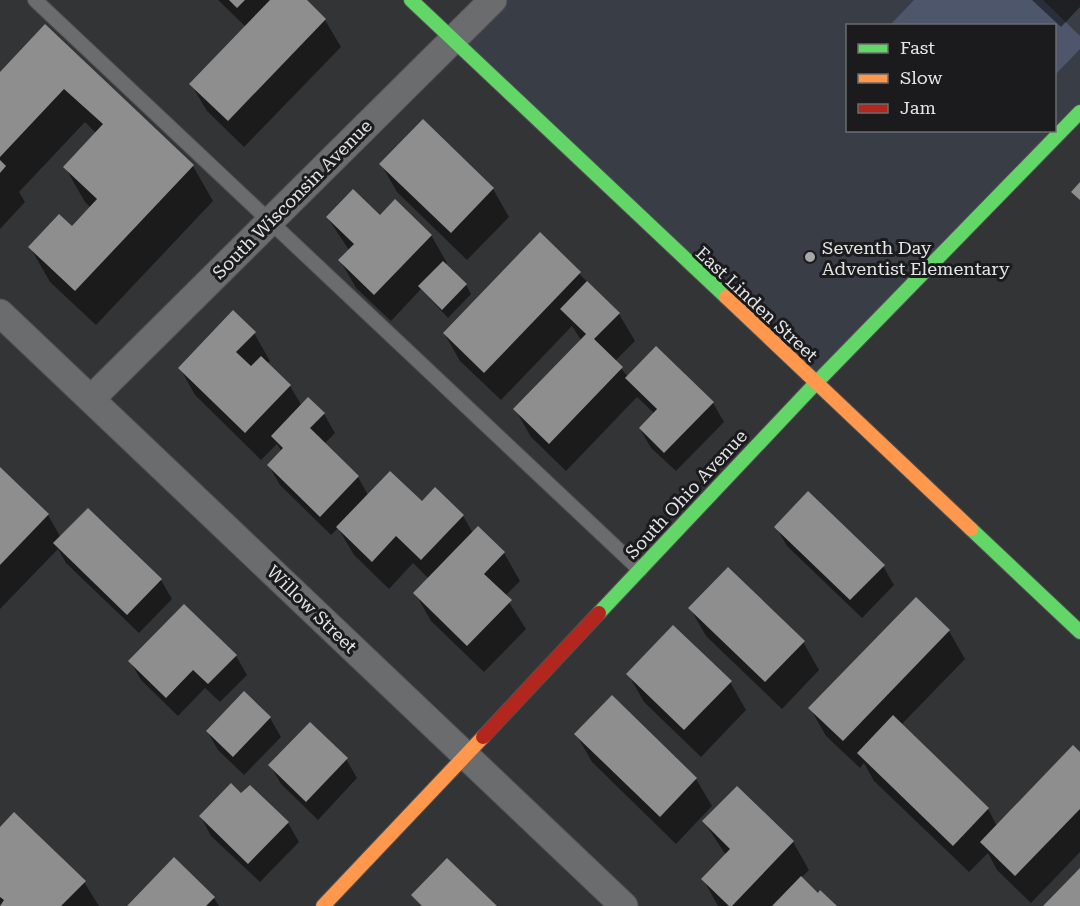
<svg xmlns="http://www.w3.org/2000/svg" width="1080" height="906" viewBox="0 0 1080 906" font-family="'Roboto Serif',serif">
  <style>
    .built { fill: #393d45; fill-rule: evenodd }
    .green { fill: #4e566c }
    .shadow { fill: #0007 }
    .building { fill: #8f8e8f }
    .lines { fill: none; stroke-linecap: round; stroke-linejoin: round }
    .lane-casing { stroke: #505152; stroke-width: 16 }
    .street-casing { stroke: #505152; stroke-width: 29 }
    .fast-casing { stroke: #505152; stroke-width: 16 }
    .slow-casing { stroke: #505152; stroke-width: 16 }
    .jam-casing { stroke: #505152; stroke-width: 16 }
    .lane { stroke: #6b6c6d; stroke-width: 14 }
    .street { stroke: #6b6c6d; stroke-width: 27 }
    .fast { stroke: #63d668; stroke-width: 14 }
    .slow { stroke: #ff974d; stroke-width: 14 }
    .jam { stroke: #b3261e; stroke-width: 14 }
    .poi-dot { fill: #a6a7a9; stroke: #1b1b1d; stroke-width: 2 }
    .labels { text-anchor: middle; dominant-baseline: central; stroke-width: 6; stroke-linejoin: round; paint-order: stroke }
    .street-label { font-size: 18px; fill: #e4e5e7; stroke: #1b1b1d }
    .poi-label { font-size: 18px; fill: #e4e5e7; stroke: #1b1b1d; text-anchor: start }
  </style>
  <rect width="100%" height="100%" fill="#333436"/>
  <!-- built -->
  <path class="built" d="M 493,0 L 1080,0 L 1080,112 L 815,384 L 453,40 ZM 848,26 L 1054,26 L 1054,130 L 848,130 Z"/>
  <!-- green -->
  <polygon class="green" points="914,0 1043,0 1080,36 1080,49 1055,75 1054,26 890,25"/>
  <!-- shadow -->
  <g class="shadow">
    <polygon points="218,0 305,0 325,20 341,47 244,147 207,111 191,84 246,27"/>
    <polygon points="1032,0 1080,0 1080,7 1061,27"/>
    <polygon points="45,26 193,166 213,201 96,325 50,282 30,247 72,228 91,208 85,202 65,167 96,133 85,122 19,192 25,202 0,229 0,74"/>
    <polygon points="381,164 493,189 509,217 467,260 397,192"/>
    <polygon points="327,217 380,217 431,235 447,263 445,265 466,285 471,294 448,318 421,289 391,321 356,288 340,260 349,250"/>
    <polygon points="540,234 619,314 635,341 615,361 628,377 713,403 724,422 676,471 651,448 640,429 655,414 637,397 566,471 531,437 515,409 581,340 572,326 501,400 460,361 444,333"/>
    <polygon points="254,333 270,361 267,364 290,386 302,406 324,414 335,433 324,444 358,477 368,495 422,503 435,489 463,516 473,533 478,528 504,553 520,581 505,596 526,629 484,672 431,621 415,593 429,579 413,563 389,589 354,555 338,528 331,535 280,485 269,466 282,452 277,444 261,460 195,395 180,368"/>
    <polygon points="0,469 48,515 61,538 161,580 172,599 139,633 66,563 58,549 0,609"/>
    <polygon points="776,527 883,566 894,585 862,618 787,546"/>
    <polygon points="916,599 949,631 965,659 901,725 988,809 997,826 1080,754 1080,852 1031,903 997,870 988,853 969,872 874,781 864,763 860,768 826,736 810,708"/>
    <polygon points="690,608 803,642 819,670 782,709 706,636"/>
    <polygon points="236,656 247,675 220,702 205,688 178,716 141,680 130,661"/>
    <polygon points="628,674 730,682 746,710 701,757 644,702"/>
    <polygon points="244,693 270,718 281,737 244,775 218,750 207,731"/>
    <polygon points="576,734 696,779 712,806 676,844 592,762"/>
    <polygon points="346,759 357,778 318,820 281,784 270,765"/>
    <polygon points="737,788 793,842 809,870 801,878 818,895 835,906 718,906 703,879 726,855 704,822"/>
    <polygon points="241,795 288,823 299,842 260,882 211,836 201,817"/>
    <polygon points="0,829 84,882 99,906 0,906"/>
    <polygon points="214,898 219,906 129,906"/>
  </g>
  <!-- building -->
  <g class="building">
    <polygon points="229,0 245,0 237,8"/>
    <polygon points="270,0 307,0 326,19 228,121 189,84"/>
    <polygon points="45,24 194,165 75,291 28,247 59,214 72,226 97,199 63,167 103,124 64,89 0,157 0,72"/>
    <polygon points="423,119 494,188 451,233 379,164"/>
    <polygon points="0,160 6,166 0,173"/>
    <polygon points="1080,182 1080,200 1071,192"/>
    <polygon points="353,189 380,215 395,199 432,235 374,295 338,260 354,244 326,217"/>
    <polygon points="540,232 581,272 484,373 443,333"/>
    <polygon points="443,261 467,284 442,310 418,286"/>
    <polygon points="587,281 620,313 594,339 623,367 549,444 513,409 586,334 560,309"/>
    <polygon points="233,310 256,332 236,352 251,366 261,356 291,385 245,433 178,368"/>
    <polygon points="656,346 714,402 664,453 639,428 657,409 625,378"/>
    <polygon points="308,397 325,413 310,428 359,476 320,517 267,465 283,448 271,436"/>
    <polygon points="0,467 49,514 0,565"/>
    <polygon points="390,471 422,501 435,487 464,515 421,560 396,536 372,562 336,527"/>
    <polygon points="808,491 885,565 850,600 774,527"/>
    <polygon points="88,508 162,579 127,615 53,543"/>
    <polygon points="478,526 505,552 484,574 512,600 467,646 413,593"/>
    <polygon points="728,567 805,641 765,682 688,608"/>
    <polygon points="916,597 950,630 843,741 808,708"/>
    <polygon points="184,604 237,655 208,684 193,670 166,698 128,661"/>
    <polygon points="673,625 732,681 684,730 626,674"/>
    <polygon points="244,691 271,717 233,757 206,731"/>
    <polygon points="612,695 697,778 660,817 574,734"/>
    <polygon points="893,715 989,808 953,846 857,753"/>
    <polygon points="310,722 348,758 306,802 268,765"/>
    <polygon points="1073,745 1080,752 1080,809 1015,876 980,842"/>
    <polygon points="231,783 241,793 250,785 289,822 248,864 199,816"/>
    <polygon points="737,786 794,841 732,906 729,906 701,879 730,849 702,821"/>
    <polygon points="14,812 86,881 61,906 0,906 4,900 0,897 0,827"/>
    <polygon points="174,857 215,897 206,906 127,906"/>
    <polygon points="447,858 497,906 422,906 411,895"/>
    <polygon points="1080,868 1080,906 1043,906"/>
    <polygon points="801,876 818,893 820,890 837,906 772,906"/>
  </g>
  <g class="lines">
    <!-- lane casing -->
    <g class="lane-casing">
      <polyline id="lane" points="35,0 640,570"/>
    </g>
    <!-- street casing -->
    <g class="street-casing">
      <g id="street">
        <polyline points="0,313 624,906"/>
        <polyline points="91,399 493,0"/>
      </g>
    </g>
    <!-- fast casing -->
    <g class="fast-casing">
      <g id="fast">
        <polyline points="411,0 726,297"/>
        <polyline points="971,529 1080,632"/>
        <polyline points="599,613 815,384 1080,112"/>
      </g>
    </g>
    <!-- slow casing -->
    <g class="slow-casing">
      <g id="slow">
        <polyline points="726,297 971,529"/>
        <polyline points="323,906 483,737"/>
      </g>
    </g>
    <!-- jam casing -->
    <g class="jam-casing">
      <polyline id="jam" points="483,737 599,613"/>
    </g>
    <!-- lane -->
    <use href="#lane" class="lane"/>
    <!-- street -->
    <use href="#street" class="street"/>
    <!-- fast -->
    <use href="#fast" class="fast"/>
    <!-- slow -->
    <use href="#slow" class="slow"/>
    <!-- jam -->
    <use href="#jam" class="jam"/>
  </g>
  <!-- markers -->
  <circle class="poi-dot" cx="810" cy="257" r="6"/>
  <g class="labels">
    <!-- street labels -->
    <g class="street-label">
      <text transform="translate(292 199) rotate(-45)">South Wisconsin Avenue</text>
      <text transform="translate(757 304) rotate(43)">East Linden Street</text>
      <text transform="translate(686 494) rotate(-47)">South Ohio Avenue</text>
      <text transform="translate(312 609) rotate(44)">Willow Street</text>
    </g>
    <!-- poi labels -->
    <g class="poi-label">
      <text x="822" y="247">Seventh Day<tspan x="822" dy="21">Adventist Elementary</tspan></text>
    </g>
  </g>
  <!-- legend -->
  <rect x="846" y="24" width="210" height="108" fill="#1b1b1d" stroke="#6b6c6e" stroke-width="1.5"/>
  <rect x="858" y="44" width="30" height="9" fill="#63d668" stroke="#6b6c6e" stroke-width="1.5"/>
  <text x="900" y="54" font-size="18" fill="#e4e5e7">Fast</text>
  <rect x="858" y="74" width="30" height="9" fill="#ff974d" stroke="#6b6c6e" stroke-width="1.5"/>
  <text x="900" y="84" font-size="18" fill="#e4e5e7">Slow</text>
  <rect x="858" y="104" width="30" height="9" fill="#b3261e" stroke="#6b6c6e" stroke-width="1.5"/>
  <text x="900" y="114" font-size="18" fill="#e4e5e7">Jam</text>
</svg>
